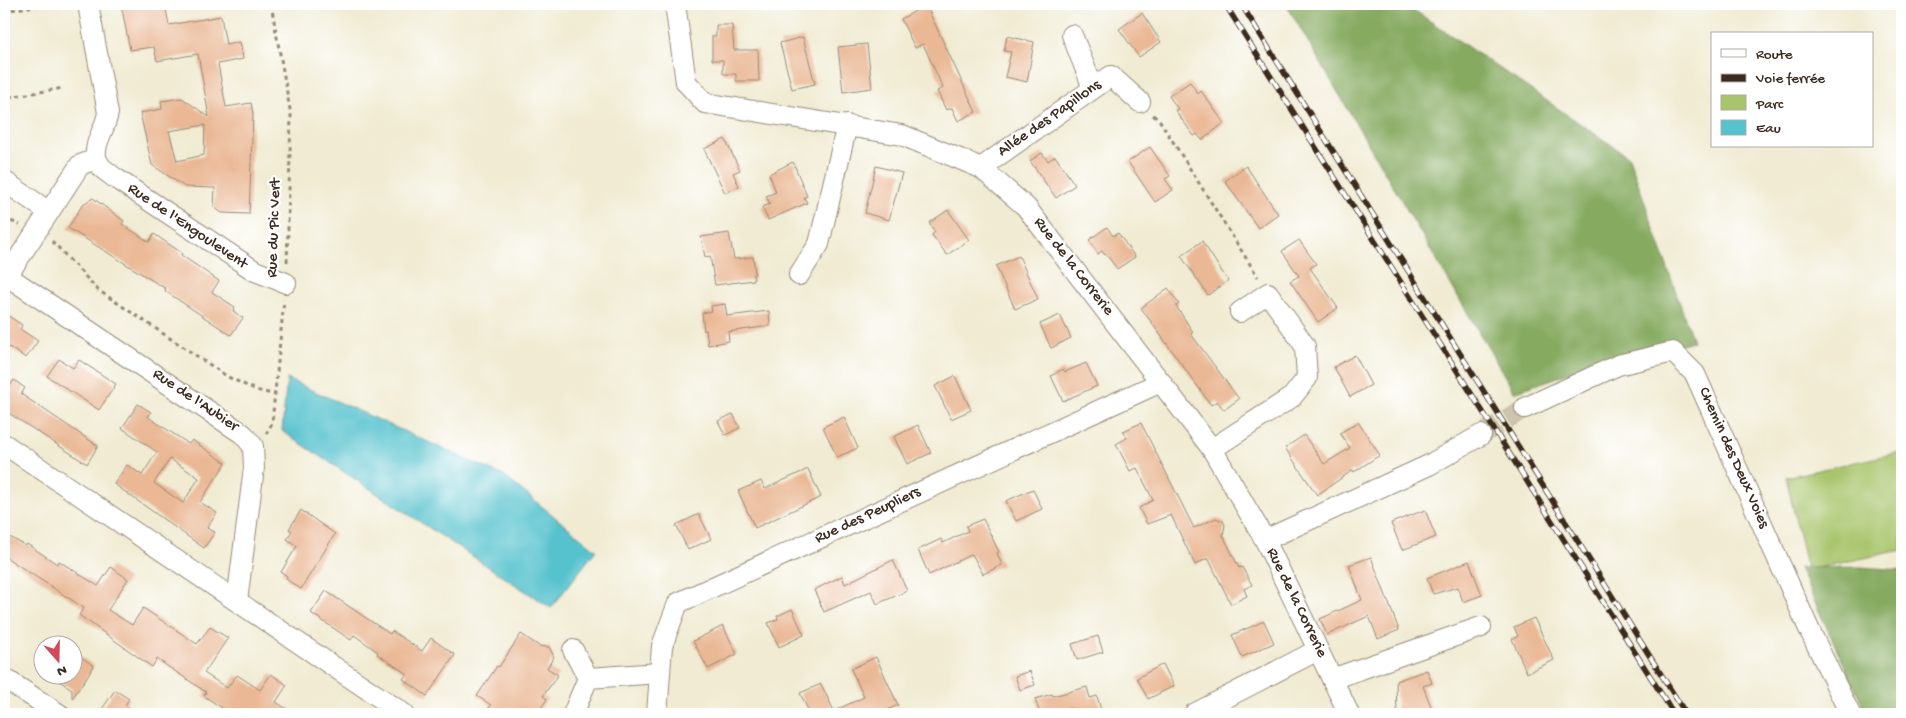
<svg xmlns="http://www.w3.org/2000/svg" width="1906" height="718" viewBox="0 0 1906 718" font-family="'Gochi Hand',sans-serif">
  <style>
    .green { fill: #a8c56c; stroke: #727845 }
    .forest { fill: #86aa60; stroke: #606a3f }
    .water { fill: #56c2ce; stroke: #487676 }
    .building { fill: #eab894; fill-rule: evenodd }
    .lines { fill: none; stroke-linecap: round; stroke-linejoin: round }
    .minor-tunnel { stroke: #ccc4ae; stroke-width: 20; stroke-dasharray: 20 10; stroke-linecap: butt }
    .minor-casing { stroke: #968a78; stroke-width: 22 }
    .path { stroke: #968a78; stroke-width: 3; stroke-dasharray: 4 4; stroke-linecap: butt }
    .minor { stroke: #fff; stroke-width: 20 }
    .rail-casing { stroke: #3b2a1e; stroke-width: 5.5 }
    .rail { stroke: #fff; stroke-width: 4; stroke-dasharray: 11; stroke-linecap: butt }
    .labels { text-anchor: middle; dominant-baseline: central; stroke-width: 4.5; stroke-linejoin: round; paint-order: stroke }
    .street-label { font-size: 16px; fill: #3b2a1e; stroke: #fff }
  </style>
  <rect width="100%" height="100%" fill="#fff"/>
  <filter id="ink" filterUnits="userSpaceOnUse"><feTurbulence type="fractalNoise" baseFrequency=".02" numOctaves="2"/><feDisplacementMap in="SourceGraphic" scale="10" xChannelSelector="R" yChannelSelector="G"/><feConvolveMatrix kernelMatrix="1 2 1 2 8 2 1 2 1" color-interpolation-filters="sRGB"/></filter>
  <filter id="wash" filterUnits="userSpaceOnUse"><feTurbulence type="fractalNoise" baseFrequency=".0096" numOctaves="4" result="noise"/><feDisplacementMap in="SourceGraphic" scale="20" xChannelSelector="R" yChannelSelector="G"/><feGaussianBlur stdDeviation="1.12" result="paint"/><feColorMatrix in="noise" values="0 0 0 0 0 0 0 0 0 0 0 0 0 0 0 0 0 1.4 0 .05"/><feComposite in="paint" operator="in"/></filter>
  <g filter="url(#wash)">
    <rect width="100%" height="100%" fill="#f0ebd2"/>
    <!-- green -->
    <polygon class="green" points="1902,452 1902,550 1807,570 1786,477"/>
    <!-- forest -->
    <g class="forest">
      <polygon points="1286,4 1405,4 1629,157 1693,341 1582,369 1514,392"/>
      <polygon points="1861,567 1902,570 1902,714 1867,714 1799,568"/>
    </g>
    <!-- water -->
    <polygon class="water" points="287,379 504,476 596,550 551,608 282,431"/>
    <g id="blocks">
      <!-- building -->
      <g class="building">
        <path d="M 121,4 L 165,4 L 169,25 L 221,16 L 226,45 L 240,42 L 243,59 L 218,64 L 226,107 L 251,103 L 253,114 L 249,214 L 222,213 L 214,207 L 215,188 L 185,187 L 152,165 L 140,113 L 162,109 L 161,101 L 182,98 L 209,117 L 198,54 L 157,61 L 154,47 L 130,50 ZM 205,125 L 204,155 L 177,161 L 169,131 Z"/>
        <polygon points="926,5 976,112 958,121 952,108 946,110 937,91 943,88 923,44 915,48 901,19"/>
        <polygon points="1142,13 1161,42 1139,57 1119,29"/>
        <polygon points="716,25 732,25 734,50 758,50 759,81 736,81 736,74 723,74 723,60 712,60 712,36 716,36"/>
        <polygon points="1007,36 1034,42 1027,82 1005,77 1011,52 1004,51"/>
        <polygon points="803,37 815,84 792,89 780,43"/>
        <polygon points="867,44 872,88 843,92 838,47"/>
        <polygon points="1190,82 1198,94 1201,91 1224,123 1202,140 1197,134 1194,136 1175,110 1178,109 1169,96"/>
        <polygon points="725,139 740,170 733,173 739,186 725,193 704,149"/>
        <polygon points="1150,147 1170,176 1165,179 1173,190 1155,202 1128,162"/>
        <polygon points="1042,153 1048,161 1055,156 1075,185 1056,198 1030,161"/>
        <polygon points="793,162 807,196 804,197 807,203 768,220 762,207 770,204 766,196 776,192 769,174"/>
        <polygon points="876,166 902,173 889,220 865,213"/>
        <polygon points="1246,166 1278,214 1258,228 1225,181"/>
        <polygon points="93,198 124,221 122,224 149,242 154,234 182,253 181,255 219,281 212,292 235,307 233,311 243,318 231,335 165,291 166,289 68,228 83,204"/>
        <polygon points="948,210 969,240 947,255 932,235 935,232 929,223"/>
        <polygon points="1107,227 1113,236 1118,233 1135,257 1117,269 1106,254 1105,255 1102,251 1098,254 1089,240"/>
        <polygon points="729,233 734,259 753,257 755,274 753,274 754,280 715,285 710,256 705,257 701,237"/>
        <polygon points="1299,240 1316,264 1310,268 1338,308 1318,322 1290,281 1299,276 1282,251"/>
        <polygon points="1202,241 1228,281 1208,295 1181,256"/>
        <polygon points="1019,256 1038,299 1015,309 996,266"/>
        <polygon points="1168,288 1179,304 1176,306 1193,332 1191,334 1239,399 1224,410 1217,401 1211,405 1141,308"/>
        <polygon points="725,304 727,316 769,311 770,326 728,332 729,341 708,345 706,330 704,331 702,313 712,311 711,306"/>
        <polygon points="4,313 22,325 20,329 38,341 26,358 7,346 4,351"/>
        <polygon points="1060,315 1071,338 1051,348 1040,324"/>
        <polygon points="1355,355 1371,385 1350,397 1334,367"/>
        <polygon points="59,359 73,368 79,360 116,384 99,410 47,376"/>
        <polygon points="1086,363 1097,386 1063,401 1051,376 1063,369 1065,372"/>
        <polygon points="955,376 971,410 951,419 935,386"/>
        <polygon points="14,380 25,388 21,394 98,446 87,464 4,410 4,383 10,386"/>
        <path d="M 138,404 L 151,412 L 148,417 L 189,444 L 192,440 L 226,463 L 200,502 L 217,513 L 207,528 L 215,532 L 204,548 L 114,484 L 127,465 L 142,475 L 157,452 L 122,428 ZM 170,459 L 199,478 L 183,503 L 154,483 Z"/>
        <polygon points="733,414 740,428 725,435 718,421"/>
        <polygon points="844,417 858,448 837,457 823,427"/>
        <polygon points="1358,422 1380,455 1354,472 1353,470 1317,495 1285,448 1304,435 1324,464 1350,448 1340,433"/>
        <polygon points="1141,423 1194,528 1216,518 1223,521 1225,525 1223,535 1239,568 1242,567 1252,585 1244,589 1247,596 1231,604 1208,558 1195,565 1171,515 1147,524 1139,508 1153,500 1137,468 1130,471 1116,444 1127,438 1123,431"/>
        <polygon points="918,425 931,453 907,464 894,437"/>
        <polygon points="808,469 821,497 755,528 738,491 761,481 765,489"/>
        <polygon points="1033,489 1042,509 1016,521 1006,501"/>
        <polygon points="301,510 335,534 301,589 286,579 287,576 281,572 297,546 287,539 292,531 289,529"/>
        <polygon points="1425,510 1436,537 1402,550 1391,523"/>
        <polygon points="699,514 711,539 688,550 676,525"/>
        <polygon points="983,519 999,552 997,553 1002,565 983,574 972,554 929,575 918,550 941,539 943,543 968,531 966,526"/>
        <polygon points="4,534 26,546 27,544 57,564 59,561 98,586 111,567 128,579 108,610 132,625 143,608 197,644 210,627 228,638 204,673 227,688 237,675 260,690 271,674 287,685 276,702 295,714 231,714 204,696 206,692 157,659 152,667 79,615 84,608 4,556"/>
        <polygon points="1371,557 1399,630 1378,639 1369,616 1327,635 1320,619 1362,600 1349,565"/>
        <polygon points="893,560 907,591 877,604 871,591 824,612 814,590 842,576 845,584"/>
        <polygon points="1469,561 1482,595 1463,602 1458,587 1433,594 1427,578"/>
        <polygon points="326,591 390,634 392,631 422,651 431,638 455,655 427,696 403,679 407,674 377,654 378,652 354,635 351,640 311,613"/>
        <polygon points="792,609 804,635 779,647 768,623 778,619 777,616"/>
        <polygon points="1534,618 1554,660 1527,673 1512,639 1518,636 1514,627"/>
        <polygon points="1264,621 1274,643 1242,657 1232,635"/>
        <polygon points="723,626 737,654 708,669 693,641"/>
        <polygon points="521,634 539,646 549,647 554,657 547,668 558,675 543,696 547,699 537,714 485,714 491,705 477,696 497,666 499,667"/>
        <polygon points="1098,636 1103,652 1077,660 1072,644"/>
        <polygon points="80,656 94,666 72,699 72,689 51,676 72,676 72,668"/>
        <polygon points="876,657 898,705 879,714 810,714 800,693 821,684 834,711 864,697 851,669"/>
        <polygon points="1163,664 1174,686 1148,699 1137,678"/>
        <polygon points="1427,670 1432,683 1423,686 1432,709 1419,714 1397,714 1396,681"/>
        <polygon points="1030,671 1035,685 1020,690 1015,676"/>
        <polygon points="1087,687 1090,698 1097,696 1102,714 1072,714 1070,708 1049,714 1040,714 1035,699 1052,694 1053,696"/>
        <polygon points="115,690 129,699 125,705 139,714 110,714 102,709"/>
      </g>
    </g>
  </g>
  <g filter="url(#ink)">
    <use href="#blocks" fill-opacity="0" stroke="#968a78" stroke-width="1"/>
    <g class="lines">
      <!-- minor-tunnel -->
      <polyline class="minor-tunnel" points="1481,435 1525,408"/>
      <!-- minor casing -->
      <g class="minor-casing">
        <g id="minor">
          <polyline points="675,4 686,82 705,103 902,135 981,168 1026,207 1212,449 1265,540 1349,714"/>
          <polyline points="1072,35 1093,88"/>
          <polyline points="96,159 102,168 115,178 255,271 286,283"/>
          <polyline points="981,168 1111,76 1140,102"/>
          <polyline points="4,181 49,212"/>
          <polyline points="4,274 243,434 253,446 254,468 237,601"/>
          <polyline points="799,275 819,244 847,125"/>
          <path d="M 7,276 L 80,165 L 96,159 C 94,141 105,130 108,113 L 88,4"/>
          <polyline points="1525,408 1618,365 1673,352 1695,374 1809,629 1850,714"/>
          <polyline points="4,444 404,714"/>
          <polyline points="1212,449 1292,397 1307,378 1305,346 1268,293 1240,312"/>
          <polyline points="1265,540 1429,465 1481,435"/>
          <polyline points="573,650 588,678"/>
          <polyline points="4,678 59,714"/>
          <polyline points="1332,679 1481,627"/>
          <polyline points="573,714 588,678 660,673"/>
          <polyline points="657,714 662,646 678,603 1161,382"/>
          <polyline points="1194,714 1318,650"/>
        </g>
      </g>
      <!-- path -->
      <g class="path">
        <polyline points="271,4 291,115 287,264"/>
        <polyline points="4,11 48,4"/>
        <polyline points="4,69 9,97 4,104"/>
        <polyline points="9,97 64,88"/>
        <polyline points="1153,115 1160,121 1258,277"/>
        <polyline points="4,218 20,225"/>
        <polyline points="52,241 98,290 228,377 256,390 276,395"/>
        <polyline points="266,434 272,423 284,300"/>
      </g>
      <!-- minor -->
      <use href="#minor" class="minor"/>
      <!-- rail casing -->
      <g class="rail-casing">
        <g id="rail">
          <polyline points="1225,4 1674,714"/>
          <polyline points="1241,4 1686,714"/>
        </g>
      </g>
      <!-- rail -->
      <use href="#rail" class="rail"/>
    </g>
  </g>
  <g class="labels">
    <!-- street labels -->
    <g class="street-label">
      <text transform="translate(1050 119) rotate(-35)">Allée des Papillons</text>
      <text transform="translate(187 227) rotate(34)">Rue de l'Engoulevent</text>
      <text transform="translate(275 228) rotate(-88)">Rue du Pic Vert</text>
      <text transform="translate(1073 267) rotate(52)">Rue de la Correrie</text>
      <text transform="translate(195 401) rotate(34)">Rue de l'Aubier</text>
      <text transform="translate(1733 458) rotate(66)">Chemin des Deux Voies</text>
      <text transform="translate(868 516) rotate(-25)">Rue des Peupliers</text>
      <text transform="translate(1296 603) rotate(64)">Rue de la Correrie</text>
    </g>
  </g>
  <!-- margin -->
  <rect width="1906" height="718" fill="none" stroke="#fff" stroke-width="20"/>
  <!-- legend -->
  <rect x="1711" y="32" width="162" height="115" fill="#ffffff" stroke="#b1aaa5"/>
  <rect x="1721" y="49" width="25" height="8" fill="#ffffff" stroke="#b1aaa5"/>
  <text x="1756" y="58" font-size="15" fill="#3b2a1e">Route</text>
  <rect x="1721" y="74" width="25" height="8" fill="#3b2a1e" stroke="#b1aaa5"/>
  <text x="1756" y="82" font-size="15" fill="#3b2a1e">Voie ferrée</text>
  <rect x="1721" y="95" width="25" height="15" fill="#a8c56c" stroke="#b1aaa5"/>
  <text x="1756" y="108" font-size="15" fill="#3b2a1e">Parc</text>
  <rect x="1721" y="120" width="25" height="15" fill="#56c2ce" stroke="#b1aaa5"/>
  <text x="1756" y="132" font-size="15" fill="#3b2a1e">Eau</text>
  <!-- north arrow -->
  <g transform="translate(58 660) rotate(160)"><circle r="24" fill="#ffffff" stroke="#b1aaa5"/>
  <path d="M0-4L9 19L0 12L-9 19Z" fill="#d1495b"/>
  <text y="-8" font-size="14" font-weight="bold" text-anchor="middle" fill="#3b2a1e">N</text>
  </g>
</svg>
